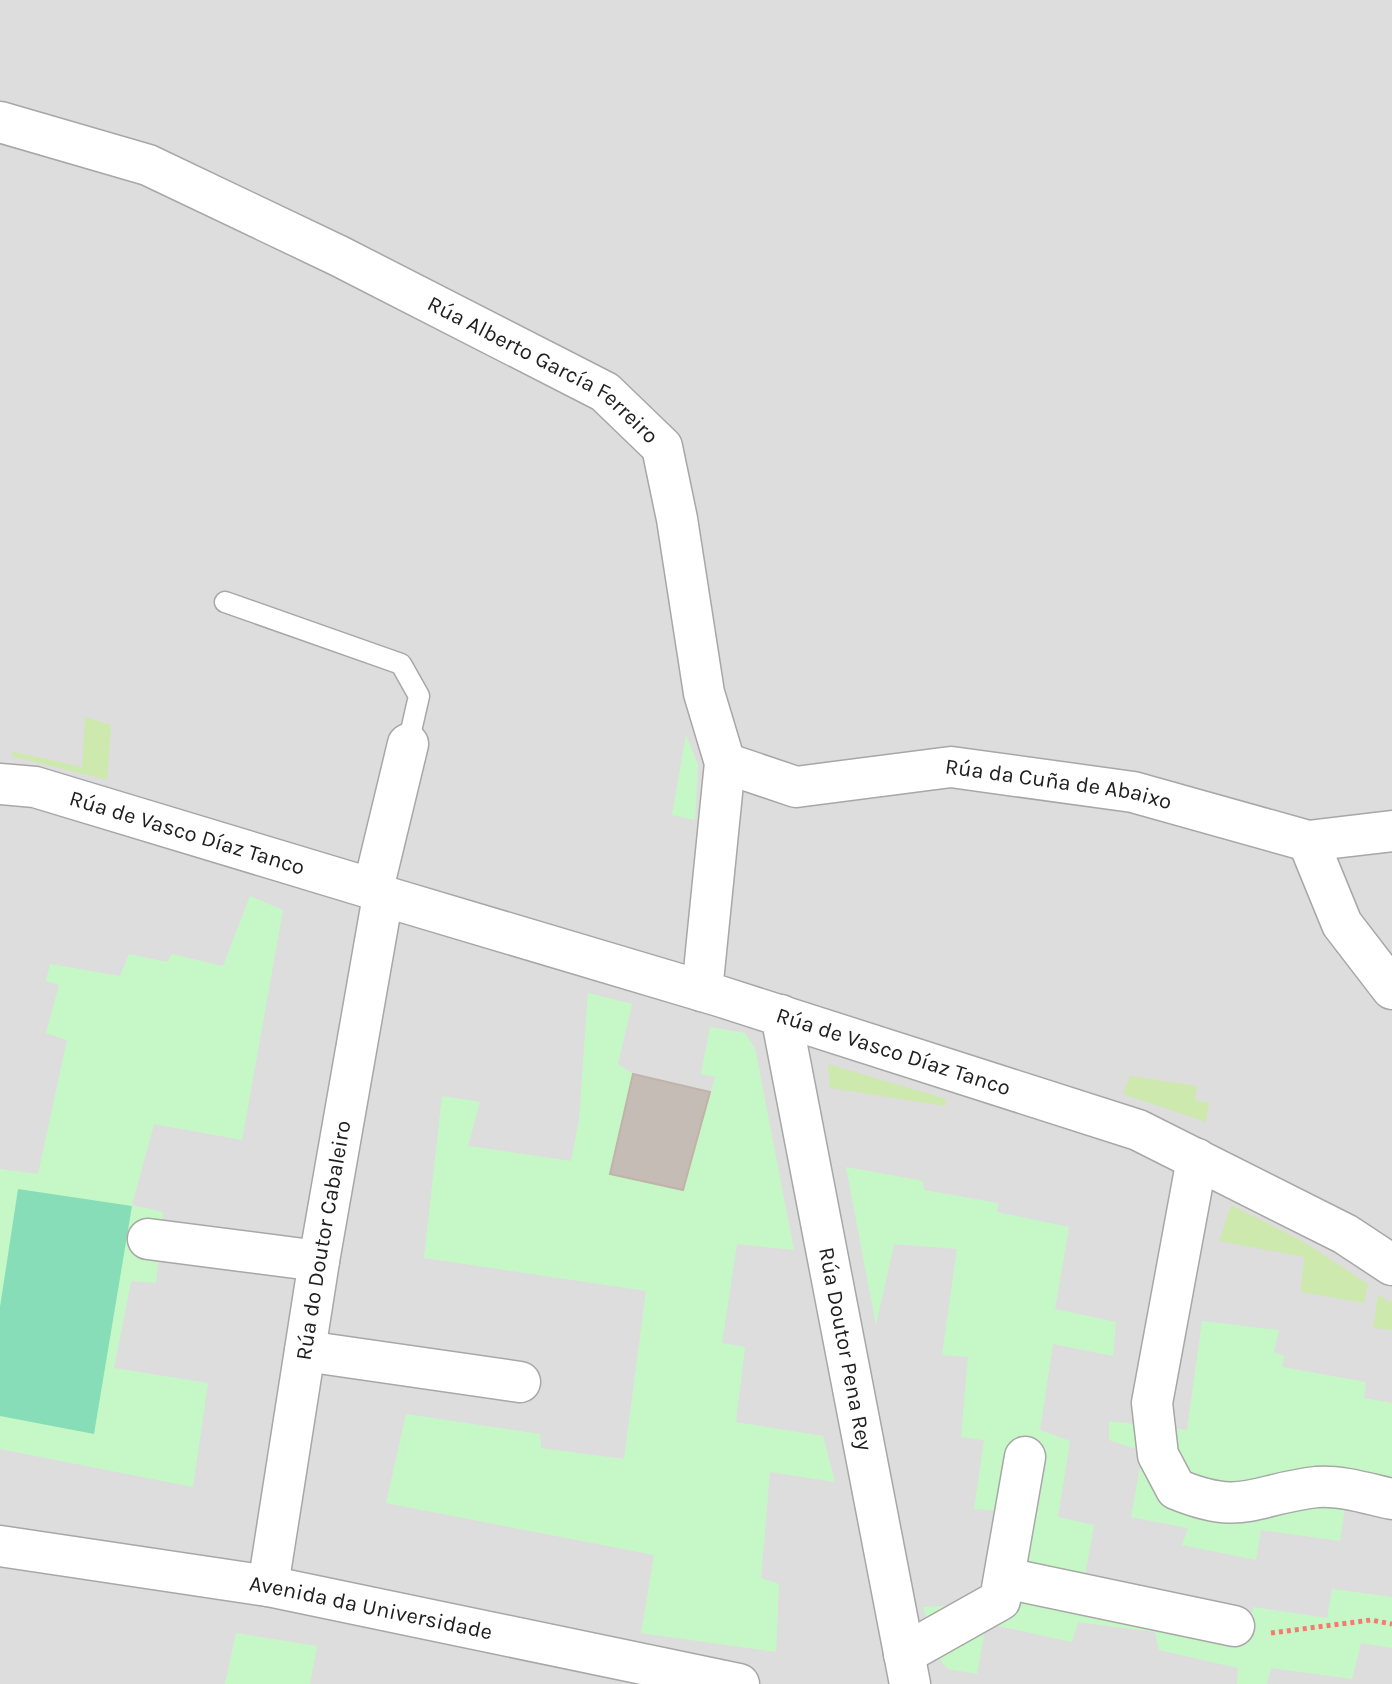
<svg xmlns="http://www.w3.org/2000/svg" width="1392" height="1684" viewBox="0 0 1392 1684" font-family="Karla,sans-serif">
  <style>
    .residential { fill: #dedddd }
    .grass { fill: #cee9ae }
    .park { fill: #c6f8c7 }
    .pitch { fill: #87ddb8 }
    .building { fill: #c5bcb6; stroke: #c2b3a9; stroke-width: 2 }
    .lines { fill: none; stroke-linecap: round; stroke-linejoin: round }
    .lane-casing { stroke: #a7a7a7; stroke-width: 23 }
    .street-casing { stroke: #a7a7a7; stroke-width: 43 }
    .path { stroke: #f67972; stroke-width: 5; stroke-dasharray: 4 4; stroke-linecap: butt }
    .lane { stroke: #fff; stroke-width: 20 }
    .street { stroke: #fff; stroke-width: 40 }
    .labels { text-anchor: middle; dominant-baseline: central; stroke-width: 6; stroke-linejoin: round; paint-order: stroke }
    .street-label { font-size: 22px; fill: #202020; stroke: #fff }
  </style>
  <rect width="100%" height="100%" fill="#f0ede7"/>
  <!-- residential -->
  <rect class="residential" x="0" y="0" width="1392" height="1684"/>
  <!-- grass -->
  <g class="grass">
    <polygon points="85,717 111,725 107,780 14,757 11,751 82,767"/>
    <polygon points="828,1064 946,1099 945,1106 830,1088"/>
    <polygon points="1130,1076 1197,1086 1195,1100 1209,1103 1206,1122 1123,1094"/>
    <polygon points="1231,1205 1304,1242 1368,1284 1364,1303 1301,1292 1304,1257 1219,1241"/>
    <polygon points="1378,1295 1392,1303 1392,1330 1373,1328"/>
  </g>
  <!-- park -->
  <g class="park">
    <polygon points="686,735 698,765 695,820 672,815"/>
    <polygon points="250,896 283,910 242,1140 154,1124 132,1205 163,1212 156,1283 131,1281 114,1368 208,1383 193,1487 0,1449 0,1169 38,1174 67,1040 46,1033 59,985 46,981 50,964 120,976 129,954 167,962 172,954 223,966"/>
    <polygon points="588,993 632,1004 618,1064 633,1074 610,1174 683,1189 715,1077 701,1074 710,1027 745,1033 755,1048 794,1250 737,1244 722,1343 745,1347 736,1422 823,1436 835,1482 770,1472 761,1578 779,1584 776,1652 641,1633 654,1555 386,1503 406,1414 540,1434 541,1448 624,1459 646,1291 424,1258 442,1096 480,1102 468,1146 571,1161 579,1120"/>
    <polygon points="846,1167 923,1181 924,1190 998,1203 997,1212 1069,1227 1055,1309 1116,1322 1113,1356 1053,1344 1040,1430 1070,1441 1058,1517 1094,1525 1084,1582 1243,1634 1254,1607 1327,1618 1332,1589 1392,1597 1392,1648 1361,1643 1352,1679 1271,1668 1267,1684 1237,1684 1238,1668 1159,1650 1155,1632 1078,1622 1072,1642 994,1625 985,1628 977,1674 948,1669 941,1661 923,1607 977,1604 1001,1511 974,1509 984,1440 961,1437 968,1357 942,1355 957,1249 894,1244 876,1325"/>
    <polygon points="1202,1321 1279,1330 1274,1352 1284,1356 1282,1367 1366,1382 1364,1398 1392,1403 1392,1515 1345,1508 1340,1541 1261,1530 1256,1560 1182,1545 1188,1528 1131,1517 1143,1451 1109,1440 1109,1421 1187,1430"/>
    <polygon points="236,1633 317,1646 310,1684 225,1684"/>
  </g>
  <!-- pitch -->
  <polygon class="pitch" points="18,1189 132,1206 94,1434 0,1416 0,1307"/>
  <!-- building -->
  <polygon class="building" points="633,1074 710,1092 683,1190 610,1174"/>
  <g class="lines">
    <!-- lane casing -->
    <g class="lane-casing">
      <polyline id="lane" points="225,602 401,664 419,696 408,744"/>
    </g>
    <!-- street casing -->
    <g class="street-casing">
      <g id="street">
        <path id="s1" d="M 0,122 L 148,165 L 339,256 L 605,392 L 662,447 L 677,519 L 704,693 L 725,763 L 702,991"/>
        <path id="s2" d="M 725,763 L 796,787 L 951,767 L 1133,792 L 1308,841 L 1392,831"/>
        <path id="s3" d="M 0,784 L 35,787 L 373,889 L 383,896 L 719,996 L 1138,1130 L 1345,1234 L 1392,1265"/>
        <polyline points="1308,841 1342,924 1392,989"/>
        <polyline points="373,889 408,744"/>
        <path id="s4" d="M 781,1015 L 910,1684"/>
        <path d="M 1197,1159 L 1152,1403 L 1158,1455 L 1176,1489 C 1244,1517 1253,1494 1317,1487 C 1340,1485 1369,1494 1392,1499"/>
        <polyline points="148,1239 319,1261"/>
        <polyline points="305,1351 520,1382"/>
        <path id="s5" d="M 0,1546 L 268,1586 L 739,1684"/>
        <polyline points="1005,1578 1234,1626"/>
        <path id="s6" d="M 268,1586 L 319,1261 L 383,896"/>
        <polyline points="904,1654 1000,1600 1025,1457"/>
      </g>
    </g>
    <!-- path -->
    <polyline class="path" points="1271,1633 1371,1620 1392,1624"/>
    <!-- lane -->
    <use href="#lane" class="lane"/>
    <!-- street -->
    <use href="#street" class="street"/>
  </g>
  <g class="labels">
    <!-- street labels -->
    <g class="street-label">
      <text stroke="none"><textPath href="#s1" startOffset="600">Rúa Alberto García Ferreiro</textPath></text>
      <text stroke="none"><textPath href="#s2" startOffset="340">Rúa da Cuña de Abaixo</textPath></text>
      <text stroke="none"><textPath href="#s3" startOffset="194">Rúa de Vasco Díaz Tanco</textPath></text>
      <text stroke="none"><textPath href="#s3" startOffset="934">Rúa de Vasco Díaz Tanco</textPath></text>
      <text stroke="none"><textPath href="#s6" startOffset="350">Rúa do Doutor Cabaleiro</textPath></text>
      <text stroke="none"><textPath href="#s4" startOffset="340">Rúa Doutor Pena Rey</textPath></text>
      <text stroke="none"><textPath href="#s5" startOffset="376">Avenida da Universidade</textPath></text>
    </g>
  </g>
</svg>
